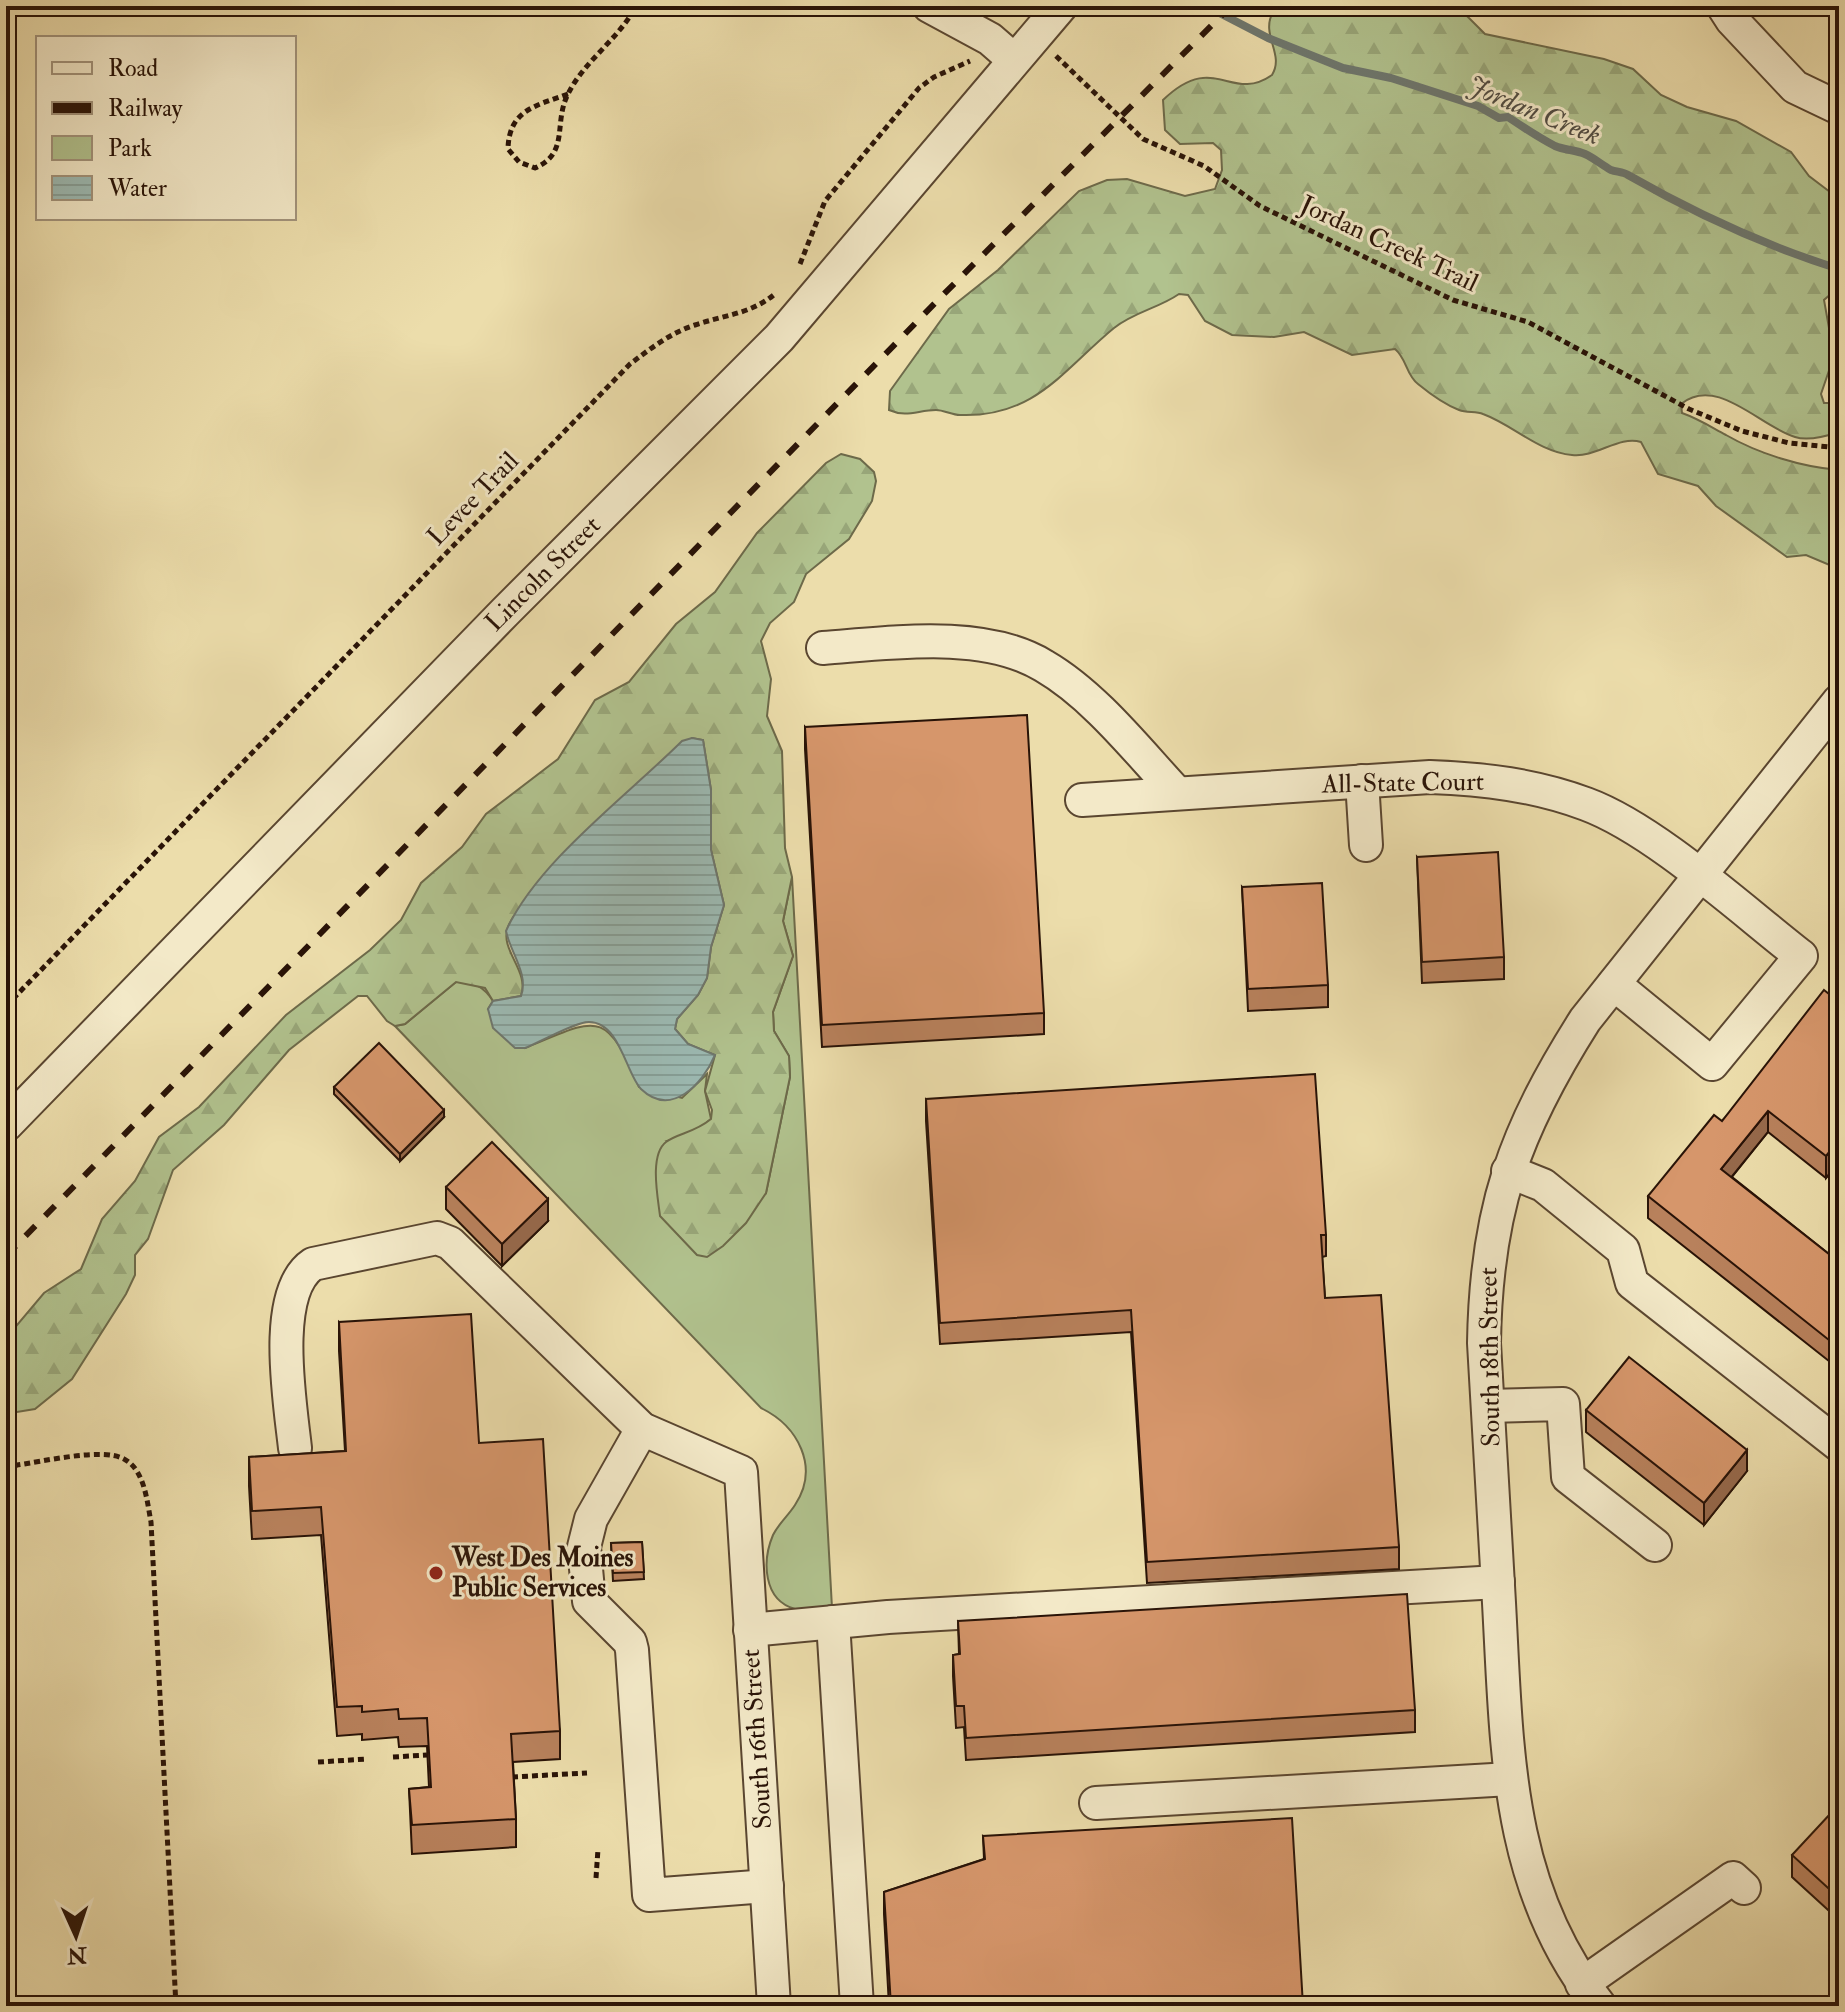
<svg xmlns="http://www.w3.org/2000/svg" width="1845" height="2012" viewBox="0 0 1845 2012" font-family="'IM FELL Double Pica',serif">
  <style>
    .green { fill: #b1c28e; stroke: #6d6a4a; stroke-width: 2 }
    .forest { fill: url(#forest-firs); stroke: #6d6a4a; stroke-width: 2 }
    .water { fill: url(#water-rules); stroke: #6e776e; stroke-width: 2 }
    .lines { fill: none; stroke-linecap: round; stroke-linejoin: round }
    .stream { stroke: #6e776e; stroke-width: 8 }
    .minor-casing { stroke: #5a4630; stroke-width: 36 }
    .path { stroke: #291307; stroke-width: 5; stroke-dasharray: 6 4; stroke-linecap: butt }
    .minor { stroke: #f3e9c8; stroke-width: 32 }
    .rail { stroke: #291307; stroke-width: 6; stroke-dasharray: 14 14; stroke-linecap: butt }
    .wall { fill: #b8815c; stroke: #291307; stroke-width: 2 }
    .shaded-wall { fill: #96694b; stroke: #291307; stroke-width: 2 }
    .building { fill: #d6966b; stroke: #291307; stroke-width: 2 }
    .poi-dot { fill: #8f2418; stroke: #f3e9c8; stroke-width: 3 }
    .labels { text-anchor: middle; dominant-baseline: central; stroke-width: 6; stroke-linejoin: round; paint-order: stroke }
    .street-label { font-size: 26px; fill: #291307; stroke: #f3e9c8 }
    .poi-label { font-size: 26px; font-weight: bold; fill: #291307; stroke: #f3e9c8; text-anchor: start }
    .water-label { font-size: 28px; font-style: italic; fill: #514d43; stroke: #f3e9c8 }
  </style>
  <defs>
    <pattern id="forest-firs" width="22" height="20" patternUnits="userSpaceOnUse" patternTransform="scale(2)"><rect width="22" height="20" fill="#b1c28e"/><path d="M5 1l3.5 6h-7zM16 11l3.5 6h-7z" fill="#98a679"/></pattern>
    <pattern id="water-rules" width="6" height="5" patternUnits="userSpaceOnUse" patternTransform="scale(2)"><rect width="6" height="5" fill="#9cbab3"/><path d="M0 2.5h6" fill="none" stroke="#869f98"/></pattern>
  </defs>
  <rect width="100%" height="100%" fill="#ecddab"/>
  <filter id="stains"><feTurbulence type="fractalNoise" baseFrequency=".0025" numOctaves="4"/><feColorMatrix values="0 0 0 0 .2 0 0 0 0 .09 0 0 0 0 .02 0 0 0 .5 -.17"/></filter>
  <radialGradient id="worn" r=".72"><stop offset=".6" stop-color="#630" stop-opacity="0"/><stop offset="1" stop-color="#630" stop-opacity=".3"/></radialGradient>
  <!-- green -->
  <path class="green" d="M 792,877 L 832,1608 C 820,1609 806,1612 795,1609 C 763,1600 762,1561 773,1535 C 779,1523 788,1516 795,1505 C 820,1467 798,1426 761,1408 L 395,1026 L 405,1024 L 456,982 C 474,981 484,987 493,1001 L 488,1009 L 525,1048 C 598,1018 605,1007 639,1087 L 682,1098 L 707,1074 L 705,1091 L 711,1119 L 695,1132 L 667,1141 L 766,1193 L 790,1077 L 789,1056 L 774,1031 L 773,1012 L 793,956 L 783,921 Z"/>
  <!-- forest -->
  <g class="forest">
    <path d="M 1300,6 L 1457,6 L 1485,34 L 1604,59 L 1633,69 L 1661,95 L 1687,107 L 1736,121 L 1791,152 L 1809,176 L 1834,195 L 1839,210 L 1839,277 L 1832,293 L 1824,300 L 1834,356 L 1821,394 L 1824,403 L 1839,403 L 1839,432 C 1827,436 1807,441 1795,437 C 1759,426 1717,375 1681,404 L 1682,413 C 1699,419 1711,427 1726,435 C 1759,454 1802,467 1839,470 L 1839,569 L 1806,555 L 1787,557 L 1716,506 L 1698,486 L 1658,474 L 1641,442 C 1619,435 1596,458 1572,455 C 1539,452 1513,425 1483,414 C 1476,411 1467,413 1459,410 C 1446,405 1429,393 1418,384 C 1406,375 1407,359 1395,349 L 1352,355 L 1304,332 L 1274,337 L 1232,335 L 1205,321 L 1188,295 L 1179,294 C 1159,308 1134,312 1114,328 C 1064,369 1035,418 960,415 C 952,415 944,410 936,410 C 918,410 907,418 889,410 L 890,391 L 949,309 L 998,270 L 1079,191 L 1107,180 L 1127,179 L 1185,196 L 1215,189 L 1222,170 L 1221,150 L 1213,143 L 1180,144 L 1165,130 L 1163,100 C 1215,50 1230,104 1272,75 C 1285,54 1260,35 1273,12 Z"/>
    <path d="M 841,454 L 860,459 L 874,472 L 876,481 L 872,501 L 849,539 L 806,574 L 794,602 L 770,623 L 761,641 L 771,679 L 767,716 L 782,751 L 785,848 L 792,877 L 783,921 L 793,956 L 773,1012 L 774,1031 L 789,1056 L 790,1077 L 766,1193 L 746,1223 L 723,1246 L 707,1257 L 697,1255 L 660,1216 C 658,1198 649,1155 666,1142 C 678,1133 694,1133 711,1119 L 712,1110 L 705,1091 L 715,1055 L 688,1044 L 675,1029 L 677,1019 L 698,995 L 707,978 L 711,947 L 724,905 L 711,850 L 711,790 L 703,740 L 692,738 C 636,788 574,835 529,896 C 522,906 512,916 508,927 C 499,950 530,971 521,996 L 493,1001 L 485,988 L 456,982 L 405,1024 L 395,1026 L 387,1021 L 367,996 L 358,996 L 289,1050 L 224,1125 L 173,1170 L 148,1239 L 135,1255 L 135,1275 L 126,1294 L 72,1379 L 35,1409 L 11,1413 L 6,1408 L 6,1338 L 44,1293 L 81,1269 L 102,1219 L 135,1181 L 159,1137 L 199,1107 L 286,1015 L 370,950 L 401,920 L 421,883 L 462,847 L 486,814 L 558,759 L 595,700 L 629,682 L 676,624 L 715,592 L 757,533 L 826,463 Z"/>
  </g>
  <!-- water -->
  <path class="water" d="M 692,738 L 703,740 L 711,790 L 711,850 L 724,905 L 711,947 L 707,978 L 698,995 L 677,1019 L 675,1029 L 688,1044 L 715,1055 C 703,1084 671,1118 641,1089 C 626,1074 620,1022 589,1022 C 575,1022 540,1042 525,1048 L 515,1048 L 493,1028 L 488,1009 L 493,1001 L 521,996 C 529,974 510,952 506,931 C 537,862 628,795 682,741 Z"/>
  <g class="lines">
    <!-- stream -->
    <path class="stream" d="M 1206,6 L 1268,38 L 1343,68 L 1391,78 L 1478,106 L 1499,118 L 1508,117 C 1523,127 1539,138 1555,146 C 1564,150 1576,150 1585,154 C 1594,158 1602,165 1611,170 C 1617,172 1623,172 1628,175 C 1696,214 1763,245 1839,269"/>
    <!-- minor casing -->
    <g class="minor-casing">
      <g id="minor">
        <polyline points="929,6 990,39 1013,59"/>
        <polyline points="1723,6 1732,20 1795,87 1839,108"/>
        <path d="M 823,648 C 890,643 984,629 1044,666 C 1094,695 1137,750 1176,792"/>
        <polyline points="1362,781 1366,845"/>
        <path d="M 1082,800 L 1430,777 C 1484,779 1535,785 1586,804 C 1654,829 1743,911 1801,956 L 1712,1064 L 1614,984"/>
        <polyline points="6,1125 505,612 779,338 1061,6"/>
        <polyline points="1508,1171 1543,1185 1623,1250 1632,1283 1839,1445"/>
        <polyline points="1488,1406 1563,1404 1568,1477 1655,1545"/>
        <polyline points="642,1429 591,1519 584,1547 589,1601 630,1642 632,1650 649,1895 767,1886"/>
        <path d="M 295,1448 C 290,1402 271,1292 313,1264 L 437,1238 L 450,1243 L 642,1429 L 741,1472 L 774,2006"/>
        <polyline points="833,1622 857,2006"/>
        <polyline points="750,1630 888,1617 1498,1582"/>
        <polyline points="1096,1803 1510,1779"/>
        <polyline points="1582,1984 1733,1878 1744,1888"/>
        <path d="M 1600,2006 C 1505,1888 1507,1747 1499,1603 C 1494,1517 1489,1430 1484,1343 C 1486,1210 1514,1132 1585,1020 L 1839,701"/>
      </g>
    </g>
    <!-- path -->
    <g class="path">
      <polyline points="1056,56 1143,139 1204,166 1260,206 1453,300 1528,322 1689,409 1742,431 1789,443 1839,448"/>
      <path d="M 568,94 C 535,106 509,110 508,149 L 519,162 L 535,168 C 570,153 553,123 568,94 C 584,61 619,39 636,6"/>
      <polyline points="800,264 825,201 919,88 934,77 970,61"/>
      <path d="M 6,1006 L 630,364 C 650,349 670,333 695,325 C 724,315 752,314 776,293"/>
      <path d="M 6,1471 L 17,1465 C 41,1462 103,1447 124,1459 C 145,1470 147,1502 151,1522 L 176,2006"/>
      <polyline points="393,1757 427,1755"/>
      <polyline points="318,1762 367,1759"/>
      <polyline points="512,1777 587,1773"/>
      <polyline points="596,1878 598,1849"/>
    </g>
    <!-- minor -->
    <use href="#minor" class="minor"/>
    <!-- rail -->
    <polyline class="rail" points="6,1256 940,298 1231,6"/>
  </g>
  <!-- wall -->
  <g class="wall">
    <polygon points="805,727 1044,1013 1044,1034 822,1047 805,749"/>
    <polygon points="1417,857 1504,957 1504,979 1422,983"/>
    <polygon points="1242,887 1328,985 1328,1007 1248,1011"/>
    <polygon points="1839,1002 1839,1162 1826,1178 1768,1132 1732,1177 1839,1262 1839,1369 1648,1218 1648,1196"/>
    <polygon points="334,1087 444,1117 400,1161 334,1094"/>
    <polygon points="926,1099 1326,1235 1326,1256 1322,1257 1325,1298 1399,1547 1399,1569 1147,1583 1131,1332 940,1344 926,1121"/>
    <polygon points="446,1187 548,1221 502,1266 446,1209"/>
    <polygon points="339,1322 479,1443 560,1731 560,1759 513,1762 516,1819 516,1847 412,1854 409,1789 429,1787 427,1746 399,1747 398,1737 362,1740 362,1734 337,1736 321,1535 252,1539 249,1486 249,1457 345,1451 339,1351"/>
    <polygon points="1586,1410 1747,1471 1704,1525 1586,1432"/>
    <polygon points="642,1542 644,1579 613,1581 611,1543"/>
    <polygon points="958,1621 1415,1710 1415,1732 966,1760 964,1727 956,1728 953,1676 953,1655 959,1654"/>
    <polygon points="1839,1821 1839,1920 1792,1877 1792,1855"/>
    <polygon points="983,1836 1303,2006 889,2006 884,1914 884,1892 984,1859"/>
  </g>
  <!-- shaded-wall -->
  <g class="shaded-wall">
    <polygon points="444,1110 444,1117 400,1161 400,1154"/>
    <polygon points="1768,1111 1768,1132 1721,1190 1721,1169"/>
    <polygon points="1839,1140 1839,1162 1826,1178 1826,1156"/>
    <polygon points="548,1199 548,1221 502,1266 502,1244"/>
    <polygon points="1747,1450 1747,1471 1704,1525 1704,1503"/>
  </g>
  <!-- building -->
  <g class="building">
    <polygon points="1027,715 1044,1013 822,1025 805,727"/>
    <polygon points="1498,852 1504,957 1422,962 1417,857"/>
    <polygon points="1322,883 1328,985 1248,989 1242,887"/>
    <polygon points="1824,990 1839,1002 1839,1140 1826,1156 1768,1111 1721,1169 1839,1262 1839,1348 1648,1196 1714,1115 1722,1121"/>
    <polygon points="379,1043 444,1110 400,1154 334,1087"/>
    <polygon points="1315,1074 1326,1235 1321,1235 1325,1298 1381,1295 1399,1547 1147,1562 1131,1310 940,1323 926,1099"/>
    <polygon points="492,1142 548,1199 502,1244 446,1187"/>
    <polygon points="471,1314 479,1443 543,1439 560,1731 511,1734 516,1819 412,1825 409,1789 431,1787 427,1718 399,1719 398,1709 362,1712 362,1706 337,1707 321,1507 252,1511 249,1457 346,1451 339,1322"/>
    <polygon points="1629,1357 1747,1450 1704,1503 1586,1410"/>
    <polygon points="642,1542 644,1572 613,1573 611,1543"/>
    <polygon points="1407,1594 1415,1710 966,1738 964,1706 956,1706 953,1655 960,1654 958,1621"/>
    <polygon points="1831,1813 1839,1821 1839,1898 1792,1855"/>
    <polygon points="1292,1818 1303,2006 891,2006 884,1892 985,1859 983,1836"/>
  </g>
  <!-- markers -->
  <circle class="poi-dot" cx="436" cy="1573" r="8"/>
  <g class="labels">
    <!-- street labels -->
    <g class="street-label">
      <text transform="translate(1389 244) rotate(25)">Jordan Creek Trail</text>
      <text transform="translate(473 499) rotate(-46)">Levee Trail</text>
      <text transform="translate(543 574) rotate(-45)">Lincoln Street</text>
      <text transform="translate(1403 783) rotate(-1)">All-State Court</text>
      <text transform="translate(1490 1357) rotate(-91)">South 18th Street</text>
      <text transform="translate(757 1739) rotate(-94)">South 16th Street</text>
    </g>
    <!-- poi labels -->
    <g class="poi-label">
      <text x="452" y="1558">West Des Moines<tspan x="452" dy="30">Public Services</tspan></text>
    </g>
    <!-- water labels -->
    <g class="water-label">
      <text transform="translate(1534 111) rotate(22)">Jordan Creek</text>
    </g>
  </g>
  <!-- margin -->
  <rect width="1845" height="2012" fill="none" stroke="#ecddab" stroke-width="32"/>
  <rect x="8" y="8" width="1829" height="1996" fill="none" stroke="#291307" stroke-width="4"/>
  <rect x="16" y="16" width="1813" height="1980" fill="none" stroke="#291307" stroke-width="2"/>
  <!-- legend -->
  <rect x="36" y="36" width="260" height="184" fill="#f3e9c8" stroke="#a2937b" stroke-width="2"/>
  <rect x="52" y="62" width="40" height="12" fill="#f3e9c8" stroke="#a2937b" stroke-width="2"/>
  <text x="108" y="76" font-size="24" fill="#291307">Road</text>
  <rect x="52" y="102" width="40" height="12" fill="#291307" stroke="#a2937b" stroke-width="2"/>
  <text x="108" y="116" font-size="24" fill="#291307">Railway</text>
  <rect x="52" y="136" width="40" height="24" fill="#b1c28e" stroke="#a2937b" stroke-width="2"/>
  <text x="108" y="156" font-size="24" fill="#291307">Park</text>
  <rect x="52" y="176" width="40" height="24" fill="url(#water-rules)" stroke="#a2937b" stroke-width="2"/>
  <text x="108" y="196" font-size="24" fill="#291307">Water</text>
  <!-- north arrow -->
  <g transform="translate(76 1936) rotate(177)" stroke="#f3e9c8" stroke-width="6" paint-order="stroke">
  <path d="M0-6L14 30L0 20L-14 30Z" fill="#291307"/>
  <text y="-12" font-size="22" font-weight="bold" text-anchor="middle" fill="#291307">N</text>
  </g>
  <rect width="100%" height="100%" filter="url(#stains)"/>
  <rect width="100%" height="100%" fill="url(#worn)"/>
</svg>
